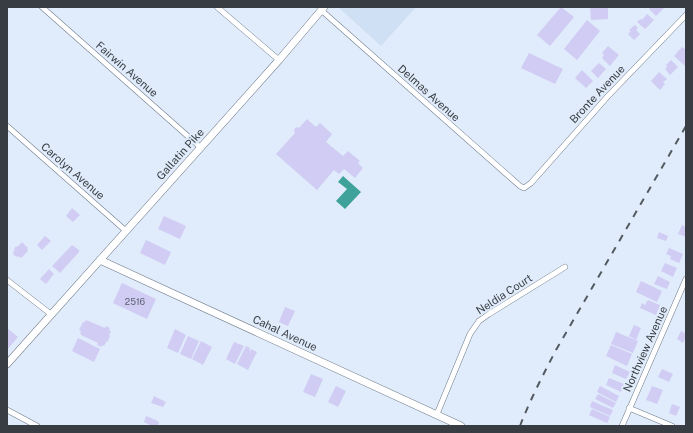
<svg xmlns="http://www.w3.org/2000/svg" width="693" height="433" viewBox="0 0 693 433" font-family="'Public Sans',sans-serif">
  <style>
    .built { fill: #cfe0f4 }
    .water { fill: #3ea29a }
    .building { fill: #d0ccf4 }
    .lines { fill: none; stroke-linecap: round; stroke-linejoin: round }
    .street-casing { stroke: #717b89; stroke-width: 6 }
    .secondary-casing { stroke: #717b89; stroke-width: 8 }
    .street { stroke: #fff; stroke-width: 5 }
    .secondary { stroke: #fff; stroke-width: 7 }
    .rail { stroke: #545a61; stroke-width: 2; stroke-dasharray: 7 7; stroke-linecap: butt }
    .labels { text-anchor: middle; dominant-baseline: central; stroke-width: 4; stroke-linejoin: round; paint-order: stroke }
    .number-label { font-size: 9px; fill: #5e616f }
    .street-label { font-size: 11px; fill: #383d43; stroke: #e0ecfb }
  </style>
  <rect width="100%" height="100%" fill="#e0ecfb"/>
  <!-- built -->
  <polygon class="built" points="338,7 416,7 381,46"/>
  <!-- water -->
  <polygon class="water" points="343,176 361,192 345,209 336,201 347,189 338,182"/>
  <!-- building -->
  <g class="building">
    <polygon points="561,7 574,17 550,46 537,35"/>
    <polygon points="590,7 608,7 608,19 591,20"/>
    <polygon points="652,7 665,7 656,16 649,9"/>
    <polygon points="647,14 654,20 645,29 637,22 640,19 642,20"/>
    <polygon points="587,20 600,31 577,60 564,49"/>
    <polygon points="635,25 638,28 636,30 640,34 634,40 628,34 631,31 629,30"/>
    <polygon points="608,46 619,55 610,66 602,58 604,55 602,53"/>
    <polygon points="682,47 686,50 686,67 674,56"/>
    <polygon points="529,53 563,69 555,84 521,68"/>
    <polygon points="671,60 678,67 670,75 665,69 667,67 666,65"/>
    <polygon points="599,63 606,69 598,78 591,71"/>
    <polygon points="582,70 593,81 586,88 575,78"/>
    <polygon points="659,72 667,79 663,82 665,84 660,90 651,81"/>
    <polygon points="307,119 316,127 320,123 332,134 326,142 343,156 348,151 360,161 358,163 363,168 355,178 344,169 339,174 334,170 317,190 276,154 295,133 294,131 295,128 298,127 299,128"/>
    <polygon points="72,208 80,215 73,222 66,216"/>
    <polygon points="164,216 186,226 180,239 158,229"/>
    <polygon points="682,225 686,227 686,237 678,234"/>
    <polygon points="659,232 668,236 666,241 657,238"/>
    <polygon points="45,236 51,241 42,250 37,245"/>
    <polygon points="146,240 171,252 165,265 140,253"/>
    <polygon points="22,242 28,248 27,250 28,251 21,258 18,256 17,257 14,255 13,254 14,253 13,252 15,250 14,249 16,246 17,247"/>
    <polygon points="72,245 79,250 79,252 60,273 52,266"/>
    <polygon points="669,248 683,254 679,263 670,259 671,256 666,254"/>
    <polygon points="665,263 677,268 673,277 661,271"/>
    <polygon points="49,269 54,274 46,284 40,279"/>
    <polygon points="658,276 670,282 667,289 654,284"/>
    <polygon points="641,281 662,291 657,302 636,292"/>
    <polygon points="122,283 156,299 147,319 113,303"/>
    <polygon points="648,300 660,305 656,315 640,308 642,303 645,305"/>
    <polygon points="285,307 295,311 288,326 279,322"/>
    <polygon points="86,320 105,328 106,326 110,328 109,330 111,331 109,335 110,336 108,341 106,342 104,346 102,345 102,347 97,345 98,343 81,335 81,334 80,334 81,331 79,330 83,322 85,322"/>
    <polygon points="634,325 641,328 636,340 629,336"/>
    <polygon points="7,328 18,337 7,350"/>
    <polygon points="175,329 186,335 178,353 167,348"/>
    <polygon points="681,331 686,334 686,337 683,343 677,339"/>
    <polygon points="616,332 638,341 633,353 611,344"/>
    <polygon points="188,336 199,341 191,359 180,354"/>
    <polygon points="78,338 100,349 94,362 72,351"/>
    <polygon points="201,341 212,347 203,365 192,359"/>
    <polygon points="234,342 244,346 235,364 226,359"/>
    <polygon points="611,345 632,354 627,366 606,356"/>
    <polygon points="246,346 250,348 249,351 250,351 251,349 257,352 248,370 237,364"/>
    <polygon points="615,365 630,372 626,379 612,373"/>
    <polygon points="662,369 673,374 669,382 658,377"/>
    <polygon points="311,374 323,379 315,397 303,392"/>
    <polygon points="609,378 624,384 621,392 606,385"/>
    <polygon points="336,386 346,391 338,407 328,402"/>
    <polygon points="600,386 619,396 616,402 597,392"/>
    <polygon points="652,386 663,390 657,404 646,400"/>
    <polygon points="598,394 616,403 613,408 595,399"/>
    <polygon points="154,396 166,402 163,407 151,403"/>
    <polygon points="592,401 613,410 610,416 590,407"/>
    <polygon points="672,404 680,407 676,416 669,413"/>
    <polygon points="592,409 610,417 607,423 589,415"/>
    <polygon points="146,416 158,421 159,423 158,426 152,426 144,422"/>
  </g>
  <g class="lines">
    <!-- street casing -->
    <g class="street-casing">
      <g id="street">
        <polyline points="42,7 200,147"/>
        <polyline points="217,7 279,60"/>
        <polyline points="321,10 520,186 524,188 531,183 608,96 686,15"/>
        <polyline points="7,126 126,231"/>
        <polyline points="7,280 52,315"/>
        <polyline points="629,408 672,426"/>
        <polyline points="7,410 37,426"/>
        <polyline points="437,414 470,334 479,321 489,314 565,267"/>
        <polyline points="622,426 686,279"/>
      </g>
    </g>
    <!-- secondary casing -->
    <g class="secondary-casing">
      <g id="secondary">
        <polyline points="100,260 461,426"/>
        <polyline points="7,364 279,60 324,7"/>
      </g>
    </g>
    <!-- street -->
    <use href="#street" class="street"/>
    <!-- secondary -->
    <use href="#secondary" class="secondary"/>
    <!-- rail -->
    <path class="rail" d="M 520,426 C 530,400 543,375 556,350 L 686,126"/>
  </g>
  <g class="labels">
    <!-- number labels -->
    <g class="number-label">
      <text x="135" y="301">2516</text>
    </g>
    <!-- street labels -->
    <g class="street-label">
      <text transform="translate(127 69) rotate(41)">Fairwin Avenue</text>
      <text transform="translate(429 93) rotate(42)">Delmas Avenue</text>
      <text transform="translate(597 94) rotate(-47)">Bronte Avenue</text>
      <text transform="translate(180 154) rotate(-48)">Gallatin Pike</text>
      <text transform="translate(73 171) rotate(41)">Carolyn Avenue</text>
      <text transform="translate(504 294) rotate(-33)">Neldia Court</text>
      <text transform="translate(285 333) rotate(25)">Cahal Avenue</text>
      <text transform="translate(645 349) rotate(-66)">Northview Avenue</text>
    </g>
  </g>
  <!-- border -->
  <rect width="693" height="433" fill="none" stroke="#383d43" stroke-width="16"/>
</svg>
